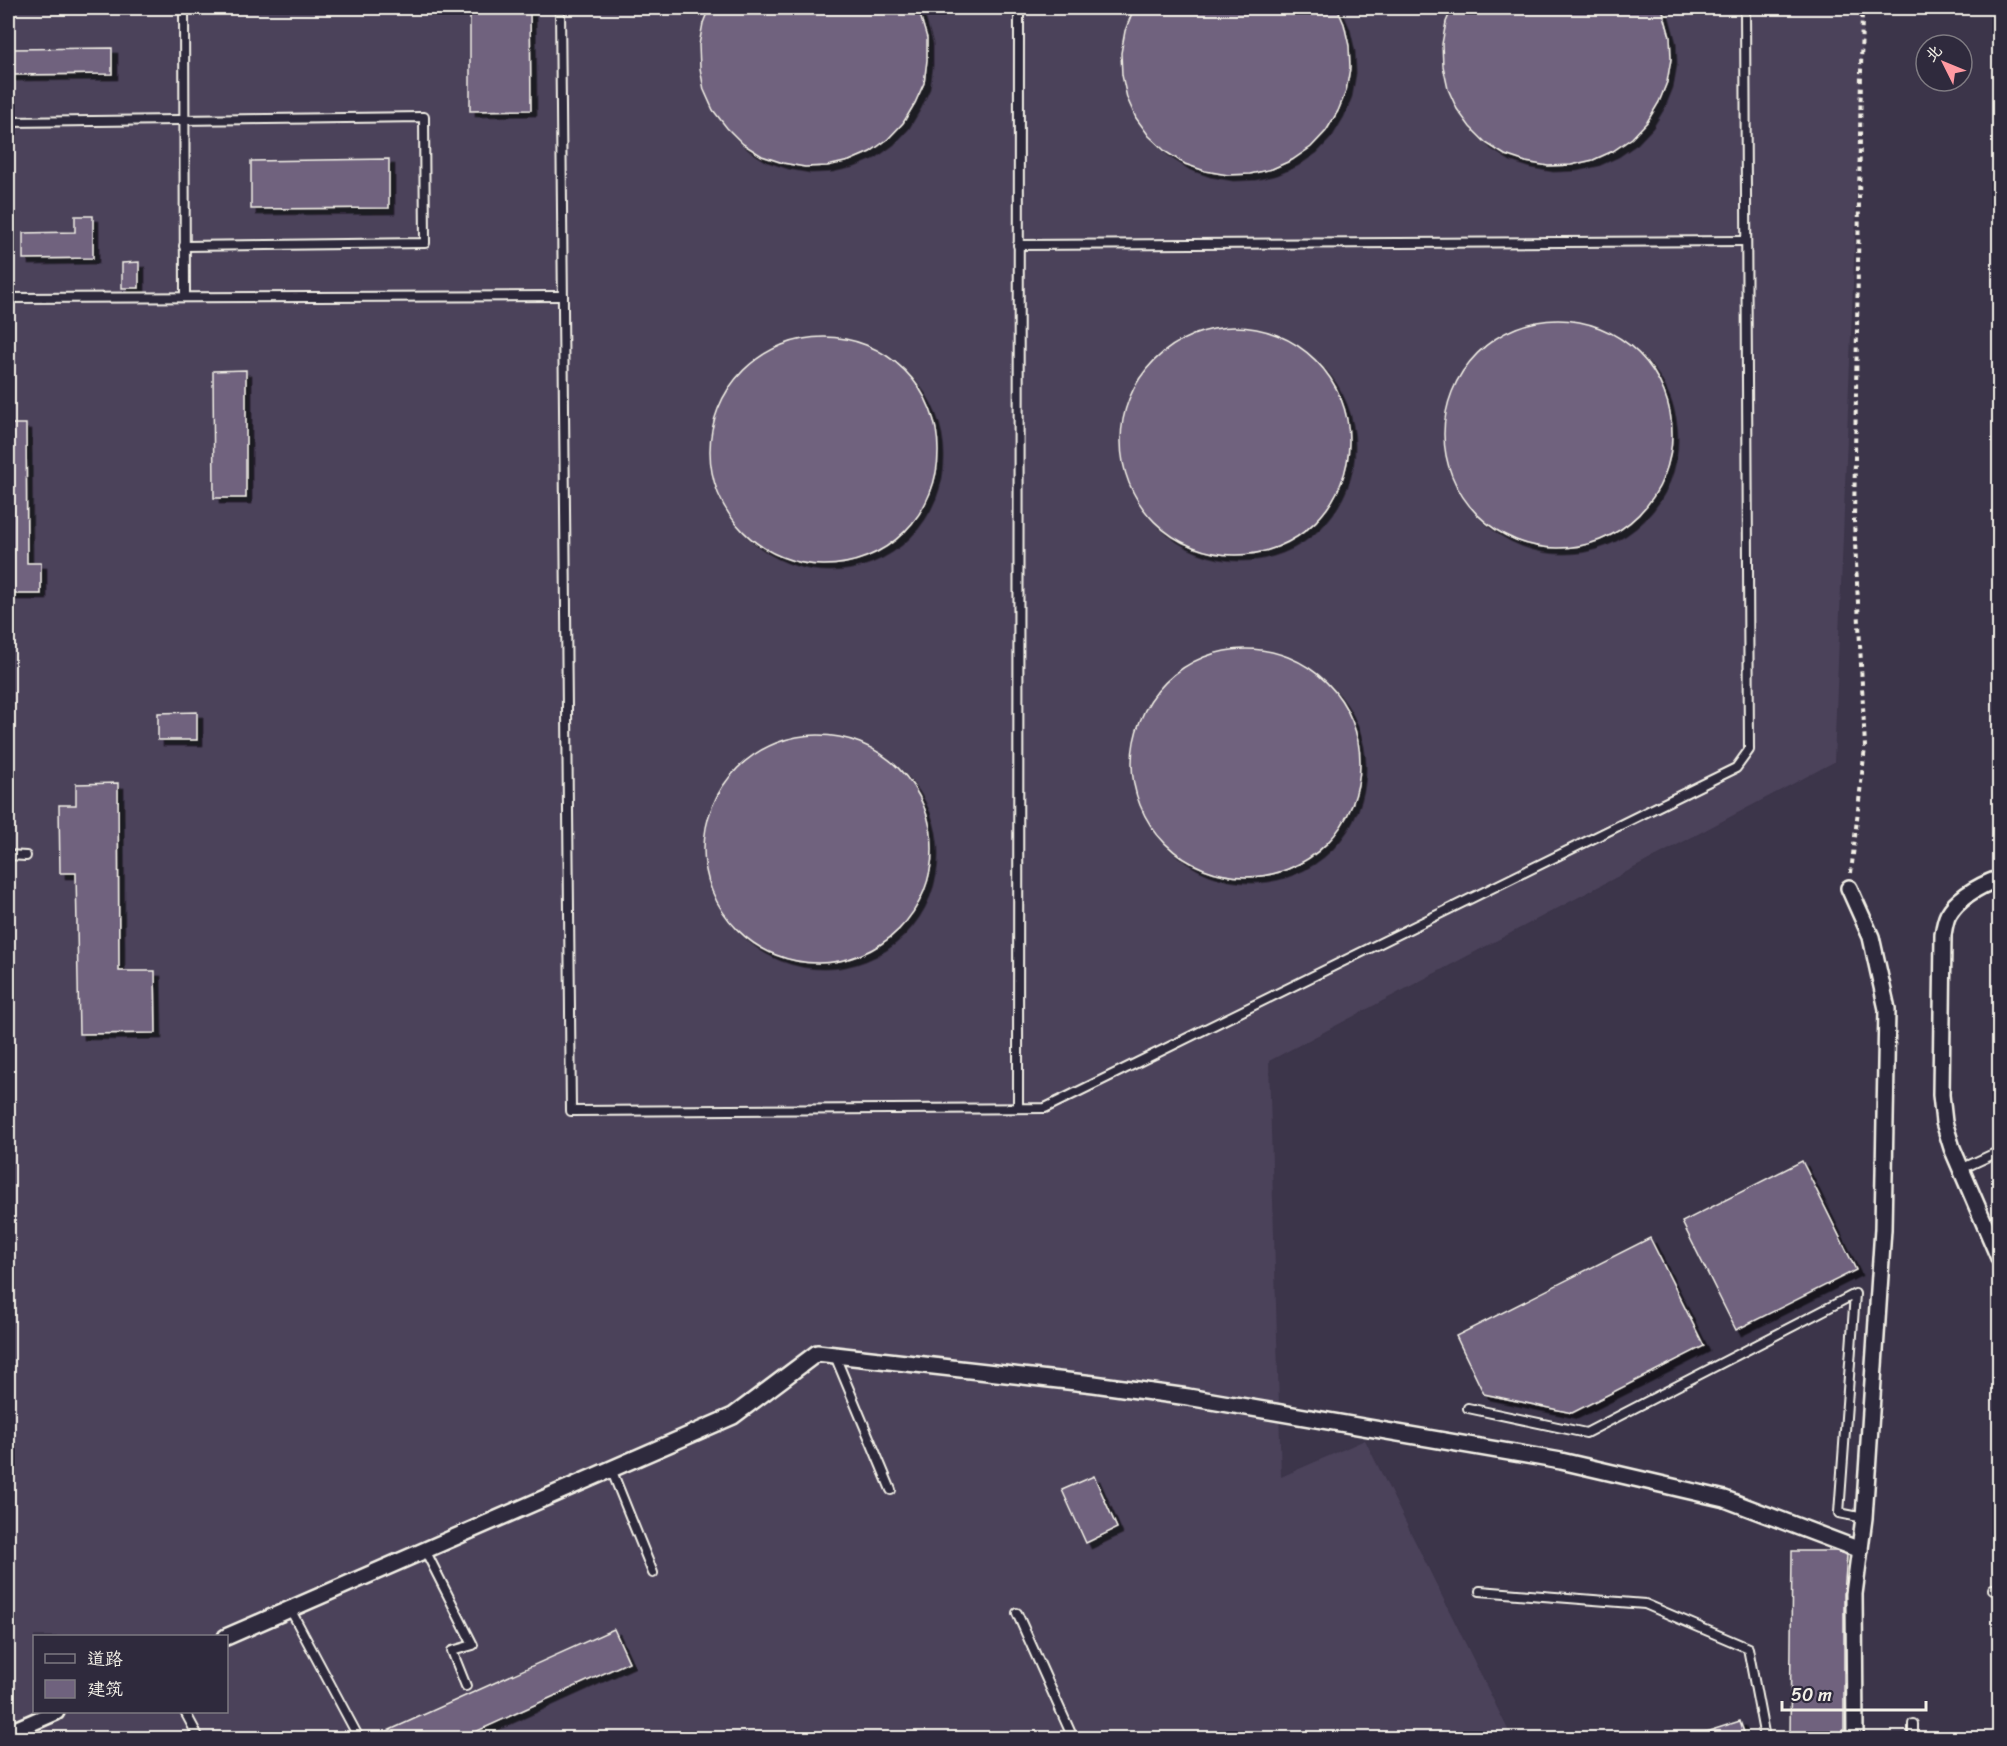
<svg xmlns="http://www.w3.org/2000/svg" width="2007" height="1746" viewBox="0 0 2007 1746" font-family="Sriracha,'LXGW WenKai TC',sans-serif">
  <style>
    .built { fill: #4b425a; fill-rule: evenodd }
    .building { fill: #6f627e; stroke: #f4f1e8; stroke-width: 1.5; filter: url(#shadow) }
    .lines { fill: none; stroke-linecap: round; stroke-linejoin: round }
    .service-casing { stroke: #f4f1e8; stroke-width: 12 }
    .minor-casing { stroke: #f4f1e8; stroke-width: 20 }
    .path { stroke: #f4f1e8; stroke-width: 4; stroke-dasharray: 4.5 4.5; stroke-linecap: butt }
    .service { stroke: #2f2a3d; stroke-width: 8 }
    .minor { stroke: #2f2a3d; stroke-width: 15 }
  </style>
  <defs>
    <filter id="shadow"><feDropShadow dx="5.5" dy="5.5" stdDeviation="0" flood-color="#0009"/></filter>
  </defs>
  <rect width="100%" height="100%" fill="#3c354a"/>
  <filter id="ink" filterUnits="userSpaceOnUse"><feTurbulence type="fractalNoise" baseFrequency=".0167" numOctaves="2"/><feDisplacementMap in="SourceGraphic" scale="12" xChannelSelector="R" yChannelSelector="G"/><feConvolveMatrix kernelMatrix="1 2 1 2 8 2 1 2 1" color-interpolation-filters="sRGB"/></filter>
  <g filter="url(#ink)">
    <!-- built -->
    <path class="built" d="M 8,8 L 1864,8 L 1834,762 L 1269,1061 L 1281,1477 L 1365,1440 L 1512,1738 L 8,1738 ZM 34,1636 L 226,1636 L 226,1712 L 34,1712 Z"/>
    <!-- building -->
    <g class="building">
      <polygon points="470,8 530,8 531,110 470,111"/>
      <polygon points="709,8 918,8 927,38 927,60 924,83 915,103 903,123 888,139 870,152 849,161 827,166 805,167 783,163 762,156 743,144 727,128 713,110 704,90 700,68 699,45 703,23"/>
      <polygon points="1134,8 1337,8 1344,24 1349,46 1350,68 1346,91 1338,111 1326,131 1311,147 1292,160 1272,169 1250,174 1228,175 1205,171 1185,164 1166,152 1149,136 1136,118 1127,98 1122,75 1121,53 1125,31"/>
      <polygon points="1452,8 1662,8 1670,37 1671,59 1667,82 1659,102 1647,122 1632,138 1613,151 1593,160 1571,165 1548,166 1526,162 1505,155 1486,143 1470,127 1457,109 1448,89 1443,66 1442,44 1446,22"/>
      <polygon points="112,48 112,74 9,75 9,49"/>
      <polygon points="389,159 389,208 251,209 251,161"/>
      <polygon points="75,216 93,216 93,258 23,259 23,233 75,232"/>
      <polygon points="139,262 139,288 122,288 122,263"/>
      <circle cx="1558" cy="434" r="114"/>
      <circle cx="1235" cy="441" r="114"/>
      <circle cx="824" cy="451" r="114"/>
      <polygon points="246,370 246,498 214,498 213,371"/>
      <polygon points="8,424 26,424 27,563 41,563 41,594 8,594"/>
      <circle cx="1246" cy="763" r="114"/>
      <polygon points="197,712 197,740 158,740 158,713"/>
      <circle cx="818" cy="849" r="114"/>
      <polygon points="118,783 119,971 155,971 156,1033 79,1034 76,873 60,873 59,805 76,805 76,784"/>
      <polygon points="1802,1161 1856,1270 1736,1330 1682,1222"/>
      <polygon points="1650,1238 1704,1346 1572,1413 1484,1394 1456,1336"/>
      <polygon points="1094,1476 1117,1528 1086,1543 1062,1490"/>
      <polygon points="1792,1551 1836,1551 1847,1555 1844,1594 1844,1738 1790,1738"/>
      <polygon points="614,1629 629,1662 462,1738 372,1738"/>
      <polygon points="1740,1721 1746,1738 1696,1738 1696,1735"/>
    </g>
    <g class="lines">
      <!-- service casing -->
      <g class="service-casing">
        <g id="service">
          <polyline points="184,8 185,297"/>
          <polyline points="560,8 571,1111 1045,1108 1736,768 1749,750 1745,8"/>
          <polyline points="8,122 424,117 425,243 184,246"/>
          <polyline points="1018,245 1746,241"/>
          <polyline points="8,298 563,296"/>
          <polyline points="8,855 26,856"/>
          <polyline points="1018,1108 1019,8"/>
          <polyline points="1961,1169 2000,1151"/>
          <polyline points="835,1356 891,1490"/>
          <polyline points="1468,1408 1586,1433 1855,1294 1839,1513 1864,1518"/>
          <polyline points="611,1469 653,1573"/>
          <polyline points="425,1550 473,1645 452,1651 466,1686"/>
          <polyline points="1993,1589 2000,1590"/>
          <polyline points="1480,1591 1645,1604 1748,1648 1765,1738"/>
          <polyline points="290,1609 359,1738"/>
          <polyline points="1017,1613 1073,1738"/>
          <polyline points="185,1712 199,1738"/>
          <polyline points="1913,1738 1913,1724"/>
        </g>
      </g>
      <!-- minor casing -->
      <g class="minor-casing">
        <g id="minor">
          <path d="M 2000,878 C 1981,885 1958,897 1948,915 C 1945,921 1944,929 1943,935 L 1941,1095 L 1944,1122 L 1952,1148 L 2000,1260"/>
          <polyline points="1849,888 1871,937 1887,1009 1883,1229 1864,1518 1854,1594 1855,1738"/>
          <polyline points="226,1637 733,1416 817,1353 1094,1384 1188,1397 1561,1461 1725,1499 1860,1550"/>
          <polyline points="8,1733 56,1712"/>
        </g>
      </g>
      <!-- path -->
      <polyline class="path" points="1851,873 1865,747 1854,521 1862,8"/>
      <!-- service -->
      <use href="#service" class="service"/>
      <!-- minor -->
      <use href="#minor" class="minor"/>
    </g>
  </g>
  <!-- margin -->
  <rect width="2007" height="1746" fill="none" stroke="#2f2a3d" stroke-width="30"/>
  <rect x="15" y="15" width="1977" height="1716" fill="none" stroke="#f4f1e8" stroke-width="2" filter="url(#ink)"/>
  <!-- legend -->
  <rect x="33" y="1635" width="195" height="78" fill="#2f2a3d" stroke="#7e7a81" stroke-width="1.5"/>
  <rect x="45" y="1654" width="30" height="9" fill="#2f2a3d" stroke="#7e7a81" stroke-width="1.5"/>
  <text x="87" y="1665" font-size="18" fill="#f4f1e8">道路</text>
  <rect x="45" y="1680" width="30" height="18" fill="#6f627e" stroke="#7e7a81" stroke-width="1.5"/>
  <text x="87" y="1695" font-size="18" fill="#f4f1e8">建筑</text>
  <!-- north arrow -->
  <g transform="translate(1944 63) rotate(313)"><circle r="28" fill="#2f2a3d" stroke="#7e7a81" stroke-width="1.5"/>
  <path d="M0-4.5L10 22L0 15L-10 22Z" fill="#ff9aa2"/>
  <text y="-9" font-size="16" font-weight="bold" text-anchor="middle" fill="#f4f1e8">北</text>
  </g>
  <!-- scale -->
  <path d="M1782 1701v9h144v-9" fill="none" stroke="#f4f1e8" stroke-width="3"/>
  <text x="1791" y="1701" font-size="18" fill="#f4f1e8" stroke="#2f2a3d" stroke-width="4.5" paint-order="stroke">50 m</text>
</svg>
